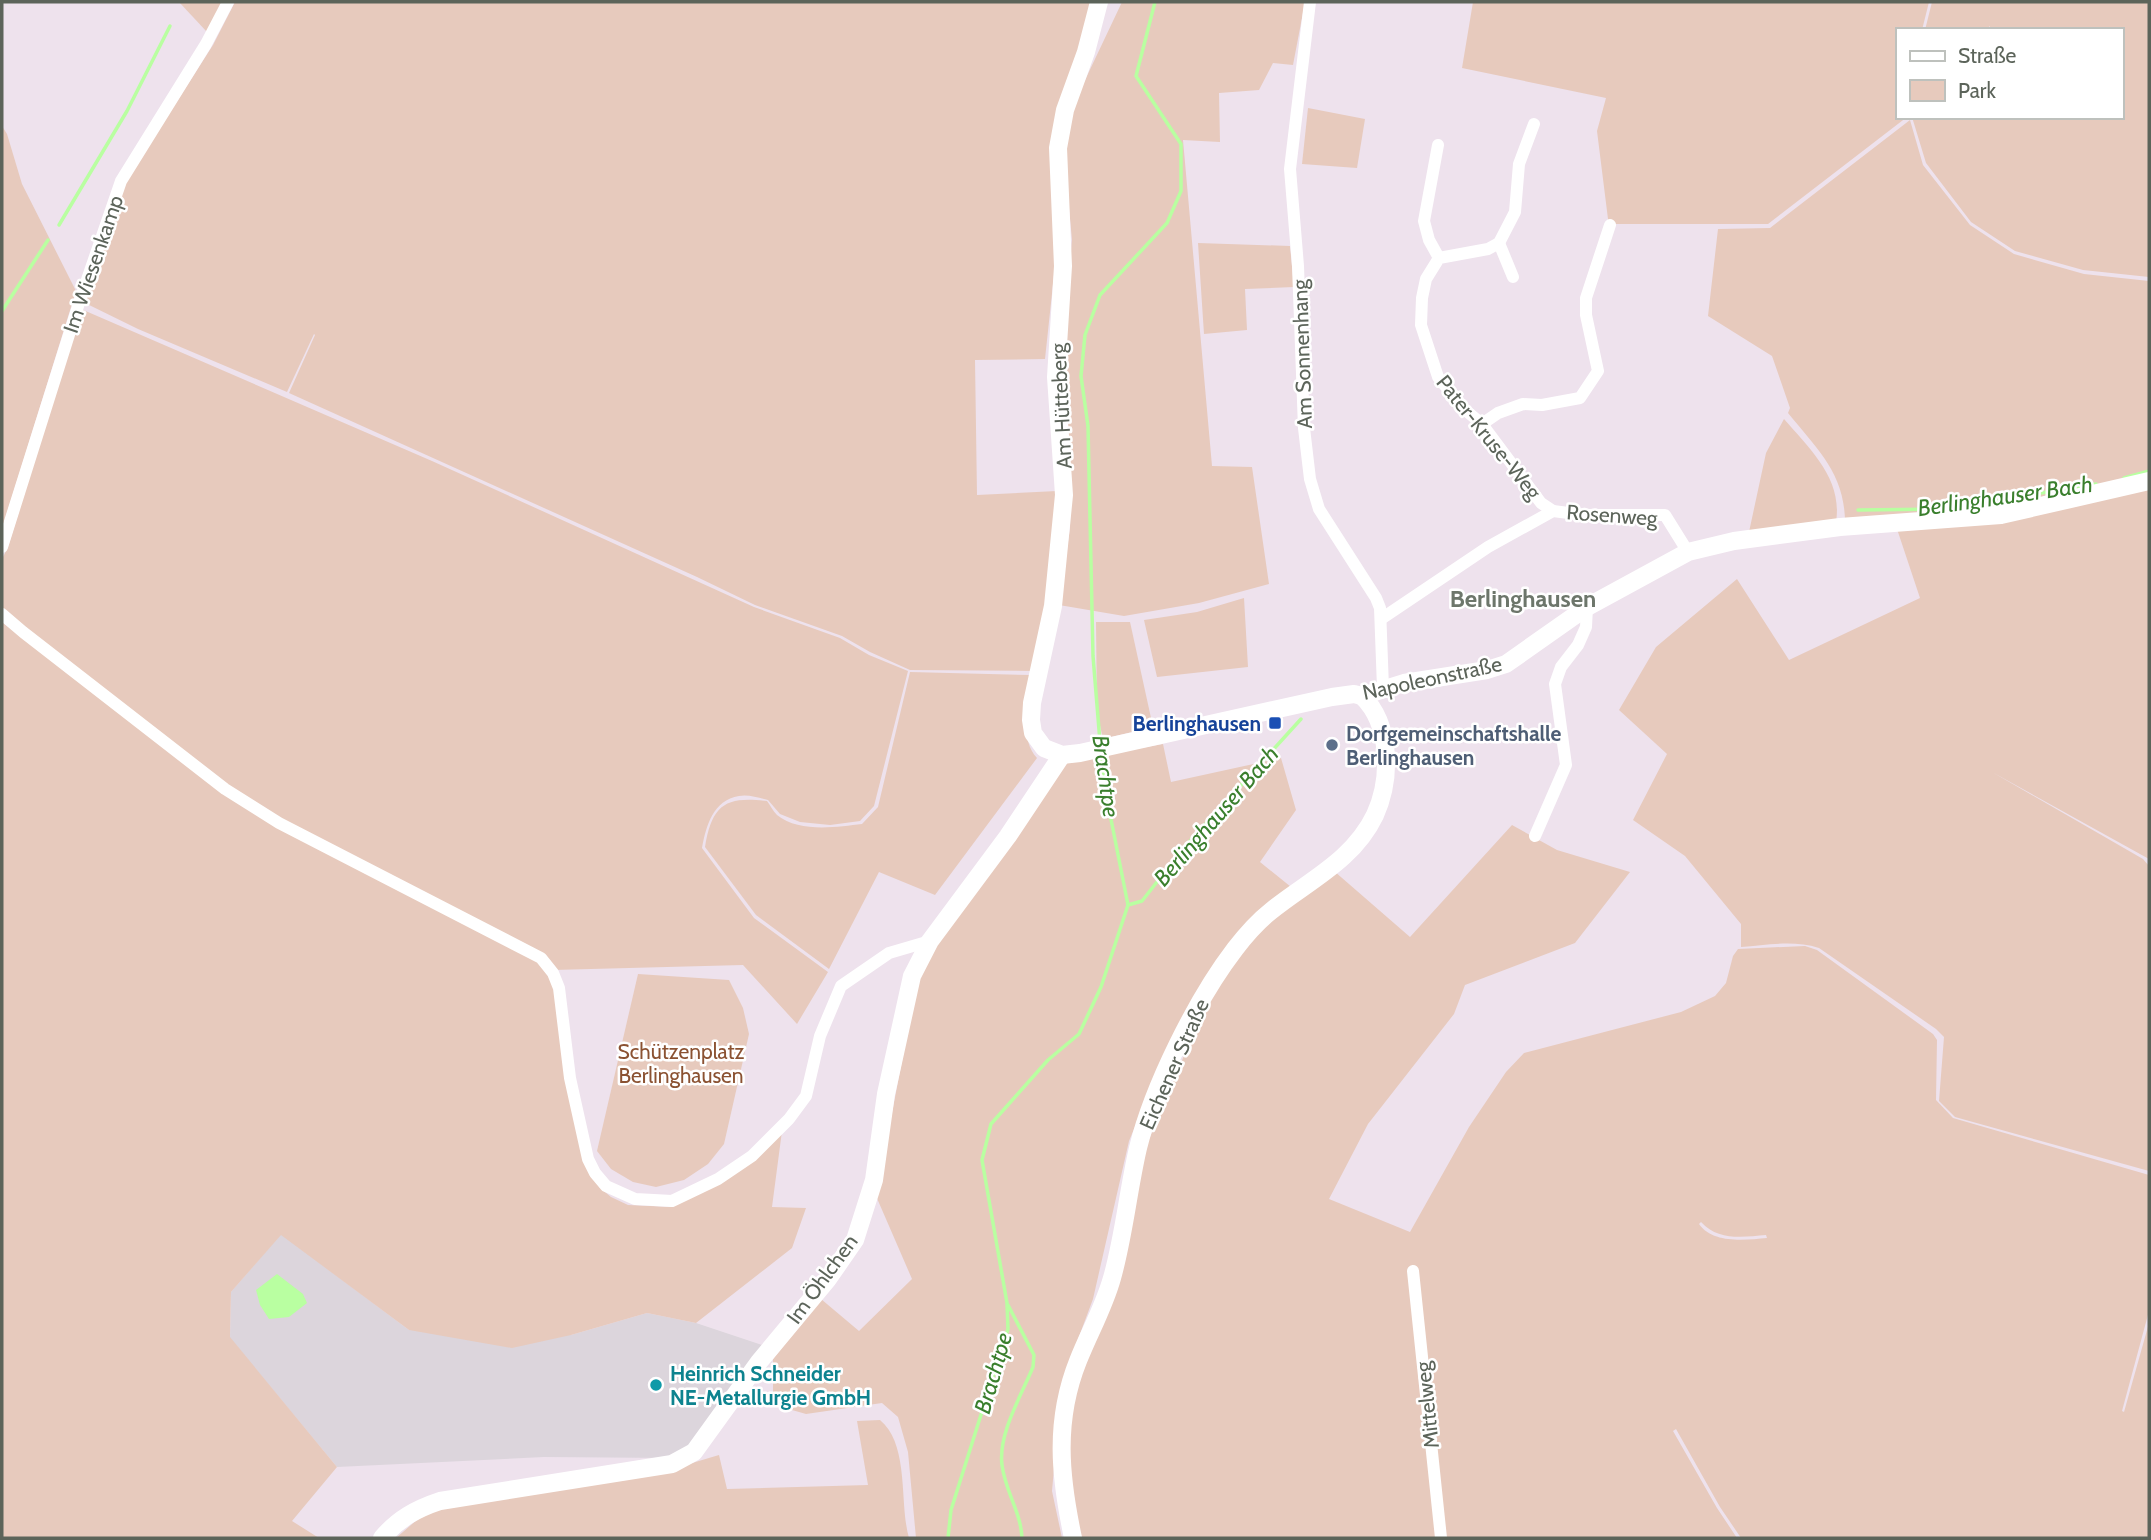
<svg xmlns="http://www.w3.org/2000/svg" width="2151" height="1540" viewBox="0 0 2151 1540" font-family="Cabin,sans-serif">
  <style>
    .industrial { fill: #dcd5dc }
    .green { fill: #e7cabd; fill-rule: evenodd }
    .water { fill: #b9ffa1 }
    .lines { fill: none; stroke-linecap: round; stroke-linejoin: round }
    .stream { stroke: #b9ffa1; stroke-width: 3.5 }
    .street { stroke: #fff; stroke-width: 12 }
    .secondary { stroke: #fff; stroke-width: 18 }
    .transit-dot { fill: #1a4fb4; stroke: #fff; stroke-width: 2.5 }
    .service-dot { fill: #5c6f8a; stroke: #fff; stroke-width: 2.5 }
    .culture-dot { fill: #0f9aa8; stroke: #fff; stroke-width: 2.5 }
    .labels { text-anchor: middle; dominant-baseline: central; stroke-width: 5; stroke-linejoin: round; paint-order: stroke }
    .street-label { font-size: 21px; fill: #5c645a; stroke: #fff }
    .transit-label { font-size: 21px; font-weight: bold; fill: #164399; stroke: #fff; text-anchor: end }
    .service-label { font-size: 21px; font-weight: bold; fill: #4e5e75; stroke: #fff; text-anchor: start }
    .park-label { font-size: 21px; fill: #8b5232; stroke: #fff }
    .culture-label { font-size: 21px; font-weight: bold; fill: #0d838f; stroke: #fff; text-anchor: start }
    .water-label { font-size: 23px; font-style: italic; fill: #3a7f2d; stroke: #fff }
    .quarter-label { font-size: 24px; font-weight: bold; fill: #6d766b; stroke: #fff }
  </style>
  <rect width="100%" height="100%" fill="#eee2ed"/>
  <!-- industrial -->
  <polygon class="industrial" points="281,1234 409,1330 571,1335 647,1313 696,1323 762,1345 689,1446 671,1458 544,1457 337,1467 230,1338 231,1292"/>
  <!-- green -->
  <g class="green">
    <polygon points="179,2 222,2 207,32"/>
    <polygon points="235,2 1094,2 1067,86 1056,256 1045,359 975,360 977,495 1057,491 1056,531 1035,671 910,670 870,652 842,636 755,605 697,577 289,393 315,335 314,334 287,392 138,329 83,302 124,184 213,45"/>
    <polygon points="1122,2 1305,2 1293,65 1273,63 1259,90 1219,93 1220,142 1183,140 1212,466 1252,467 1269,584 1199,603 1124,616 1059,605 1070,528 1071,481 1066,434 1063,340 1072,240 1065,165 1067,132 1077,97"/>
    <polygon points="1473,2 1929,2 1922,30 1897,30 1897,117 1907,117 1768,224 1612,224 1608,219 1597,131 1606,98 1462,68"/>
    <polygon points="1932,2 2149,2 2149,277 2083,270 2015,251 1971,222 1926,163 1912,117 2121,117 2121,30 1989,30 1990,26 1985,30 1925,30"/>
    <polygon points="1308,108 1365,119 1357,168 1302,164"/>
    <path d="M 1910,120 L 1923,165 L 1970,225 L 2014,254 L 2084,274 L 2149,281 L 2149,478 L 2001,512 L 1845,523 C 1845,473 1817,449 1788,413 L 1790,408 L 1772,356 L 1708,316 L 1718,229 L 1770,228 Z"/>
    <polygon points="2,126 7,134 22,184 76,291 2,529"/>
    <polygon points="1198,243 1290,246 1294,287 1245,289 1247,330 1204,334"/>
    <path d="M 81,309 L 432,461 L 754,607 L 840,638 L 869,655 L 908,671 L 874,806 L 860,821 L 830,825 L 800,822 L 780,814 L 768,800 C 760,798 748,794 739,796 C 713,800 706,826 702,848 L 754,918 L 828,972 L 797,1024 L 743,965 L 553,970 L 226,788 L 23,631 L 2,607 L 2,559 L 8,547 Z"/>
    <path d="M 1784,419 C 1810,449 1843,479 1836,522 L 1749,532 L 1766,453 Z"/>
    <path d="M 2149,485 L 2149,859 L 1992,772 L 2143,859 L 2149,866 L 2149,1171 L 1955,1117 L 1939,1101 L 1944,1037 L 1936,1029 L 1819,948 C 1794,940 1767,945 1741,947 L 1741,924 L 1685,856 L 1633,820 L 1667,754 L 1619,710 L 1656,647 L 1737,579 L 1789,660 L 1920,598 L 1896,526 Z"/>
    <polygon points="1244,598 1248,667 1157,677 1144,620 1197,612"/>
    <polygon points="2,622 223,790 539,961 556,989 599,1187 611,1197 628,1205 672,1207 782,1131 772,1207 806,1208 792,1248 696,1323 647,1313 571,1335 512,1348 409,1330 281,1235 231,1292 230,1337 337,1467 292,1521 319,1538 2,1538"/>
    <polygon points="1096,622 1130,622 1153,727 1103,739 1097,712"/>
    <path d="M 910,672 L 1031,675 C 1029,701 1018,737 1037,758 L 935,895 L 879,872 L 829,969 L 756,915 L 705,847 C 712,805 725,796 767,801 C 770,805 773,811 777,815 C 799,833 837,827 862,824 L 878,807 Z"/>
    <polygon points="1163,744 1171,782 1281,758 1296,810 1260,862 1296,891 1261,911 1164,1057 1129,1141 1093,1299 1071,1358 1060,1400 1052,1491 1062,1538 916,1538 908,1452 898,1417 882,1403 806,1414 785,1408 773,1392 773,1359 821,1299 859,1331 912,1279 876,1196 918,978 936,944 1065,762"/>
    <path d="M 1512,825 L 1557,850 L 1630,872 L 1575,943 L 1465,985 L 1454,1014 L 1368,1124 L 1329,1199 L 1410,1232 L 1469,1127 L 1506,1072 L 1524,1053 L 1681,1012 L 1715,996 L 1726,983 L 1733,956 L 1738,949 L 1805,946 L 1817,950 L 1933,1034 L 1937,1040 L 1936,1100 L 1953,1118 L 2149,1175 L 2149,1311 L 2122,1411 L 2124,1412 L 2149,1323 L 2149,1538 L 1741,1538 L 1720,1507 L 1676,1429 L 1673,1431 L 1717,1508 L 1737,1538 L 1076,1538 L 1068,1492 L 1069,1401 L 1145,1149 L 1216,979 L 1264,919 L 1334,871 L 1410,937 ZM 1701,1222 C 1718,1241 1743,1237 1766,1235 L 1767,1238 C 1745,1240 1713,1244 1699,1224 Z"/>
    <polygon points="638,974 729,980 743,1008 749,1034 724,1144 708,1164 684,1180 656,1187 633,1182 611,1169 597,1151"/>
    <path d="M 880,1420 C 910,1445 899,1504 909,1538 L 396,1538 L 426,1512 L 662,1472 L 719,1455 L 727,1489 L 868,1485 L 857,1421 Z"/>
  </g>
  <!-- water -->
  <polygon class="water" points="277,1274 303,1294 307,1303 289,1317 269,1319 260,1305 256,1290"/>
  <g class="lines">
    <!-- stream -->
    <g class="stream">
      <polyline points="59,225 127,111 170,26"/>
      <polyline points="2,311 48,240"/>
      <polyline points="2124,478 2149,471"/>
      <polyline points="1858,510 1944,509 2096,484"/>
      <polyline points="1100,742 1093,656 1088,426 1081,376 1085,335 1100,295 1167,223 1181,191 1181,144 1136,76 1155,2"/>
      <polyline points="1128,905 1142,901 1182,850 1301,719"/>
      <path d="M 1008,1305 L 1034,1355 L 1033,1367 C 1021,1396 998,1434 1002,1465 C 1005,1491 1021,1512 1022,1538"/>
      <polyline points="948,1538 951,1510 1008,1329 1007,1303 982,1160 991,1124 1048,1060 1079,1034 1101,987 1128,905 1104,784 1101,753"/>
    </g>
    <!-- street -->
    <g class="street">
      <polyline points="1310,2 1290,169 1298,266 1304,428 1310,479 1319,509 1376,598 1380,608 1383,688"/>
      <polyline points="1534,124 1519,164 1515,212 1499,243 1488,249 1439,258 1426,279 1422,298 1421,325 1438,377 1464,409 1482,424 1541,503 1553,511"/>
      <polyline points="1438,145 1424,221 1429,240 1439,258"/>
      <polyline points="1499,243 1513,277"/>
      <polyline points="1482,424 1498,413 1523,404 1542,405 1580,398 1598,371 1586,315 1586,298 1610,225"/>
      <polyline points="2,547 79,303 121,181 206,44 228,2"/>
      <polyline points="2,614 23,632 225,789 279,823 541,958 553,973 559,988 570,1078 588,1159 595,1173 606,1186 635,1199 672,1201 718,1179 752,1156 789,1119 806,1096 820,1036 841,986 889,953 930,941"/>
      <polyline points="1381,619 1488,547 1553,511 1584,515 1665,515 1688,552"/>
      <polyline points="1535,836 1566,765 1555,684 1561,667 1578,645 1586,627 1587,607"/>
      <polyline points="1413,1271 1441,1538"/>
    </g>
    <!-- secondary -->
    <g class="secondary">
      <polyline points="1099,2 1086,52 1065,110 1058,148 1063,266 1056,377 1064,495 1053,606 1032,703 1031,720 1033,733 1044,748 1062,755 1080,753 1332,697 1354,694 1362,696 1404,683 1487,670 1506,664 1587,607 1688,552 1734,541 1840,527 2001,515 2149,481"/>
      <path d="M 382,1538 C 398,1519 416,1509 440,1501 L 672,1464 L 694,1452 L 759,1362 L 828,1279 L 855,1240 L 874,1180 L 886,1094 L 912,976 L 930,941 L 1008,836 L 1062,755"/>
      <path d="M 1073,1538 C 1060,1477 1054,1421 1078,1361 C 1089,1333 1104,1307 1112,1278 C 1124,1236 1128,1191 1138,1148 C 1153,1087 1196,1000 1235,949 C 1245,936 1257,922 1271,911 C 1308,881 1353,861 1375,815 C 1391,780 1392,725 1362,696"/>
    </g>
  </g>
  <!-- markers -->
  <rect class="transit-dot" x="1268" y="716" width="14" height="14" rx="3.5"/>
  <circle class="service-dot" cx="1332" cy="745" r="7"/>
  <circle class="culture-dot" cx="656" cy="1385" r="7"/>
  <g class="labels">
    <!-- street labels -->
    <g class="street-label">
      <text transform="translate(93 264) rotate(-71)">Im Wiesenkamp</text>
      <text transform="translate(1302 354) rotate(-92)">Am Sonnenhang</text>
      <text transform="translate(1061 406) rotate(-93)">Am Hütteberg</text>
      <text transform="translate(1489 437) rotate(51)">Pater-Kruse-Weg</text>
      <text transform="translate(1612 515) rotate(4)">Rosenweg</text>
      <text transform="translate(1432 678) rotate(-12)">Napoleonstraße</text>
      <text transform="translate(1174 1064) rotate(-66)">Eichener Straße</text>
      <text transform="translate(822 1279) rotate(-54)">Im Öhlchen</text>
      <text transform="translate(1427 1405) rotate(-96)">Mittelweg</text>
    </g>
    <!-- transit labels -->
    <g class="transit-label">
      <text x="1261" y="723">Berlinghausen</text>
    </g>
    <!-- service labels -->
    <g class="service-label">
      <text x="1346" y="733">Dorfgemeinschaftshalle<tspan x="1346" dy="24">Berlinghausen</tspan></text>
    </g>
    <!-- park labels -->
    <g class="park-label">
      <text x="681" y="1051">Schützenplatz<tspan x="681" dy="24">Berlinghausen</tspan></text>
    </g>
    <!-- culture labels -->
    <g class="culture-label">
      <text x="670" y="1373">Heinrich Schneider<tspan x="670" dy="24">NE-Metallurgie GmbH</tspan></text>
    </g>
    <!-- water labels -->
    <g class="water-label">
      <text transform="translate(2005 496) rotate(-8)">Berlinghauser Bach</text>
      <text transform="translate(1106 776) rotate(82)">Brachtpe</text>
      <text transform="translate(1216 816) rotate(-49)">Berlinghauser Bach</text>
      <text transform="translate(993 1373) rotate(-74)">Brachtpe</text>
    </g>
    <!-- quarter labels -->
    <g class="quarter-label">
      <text x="1523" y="598">Berlinghausen</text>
    </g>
  </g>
  <!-- border -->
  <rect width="2151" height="1540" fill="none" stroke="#5c645a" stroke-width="7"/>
  <!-- legend -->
  <rect x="1896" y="28" width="228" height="91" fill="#ffffff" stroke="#bec1bd" stroke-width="2"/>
  <rect x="1910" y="51" width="35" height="10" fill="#ffffff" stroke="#bec1bd" stroke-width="2"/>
  <text x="1958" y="63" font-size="21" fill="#5c645a">Straße</text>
  <rect x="1910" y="80" width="35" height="21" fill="#e7cabd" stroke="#bec1bd" stroke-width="2"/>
  <text x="1958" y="98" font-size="21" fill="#5c645a">Park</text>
</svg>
